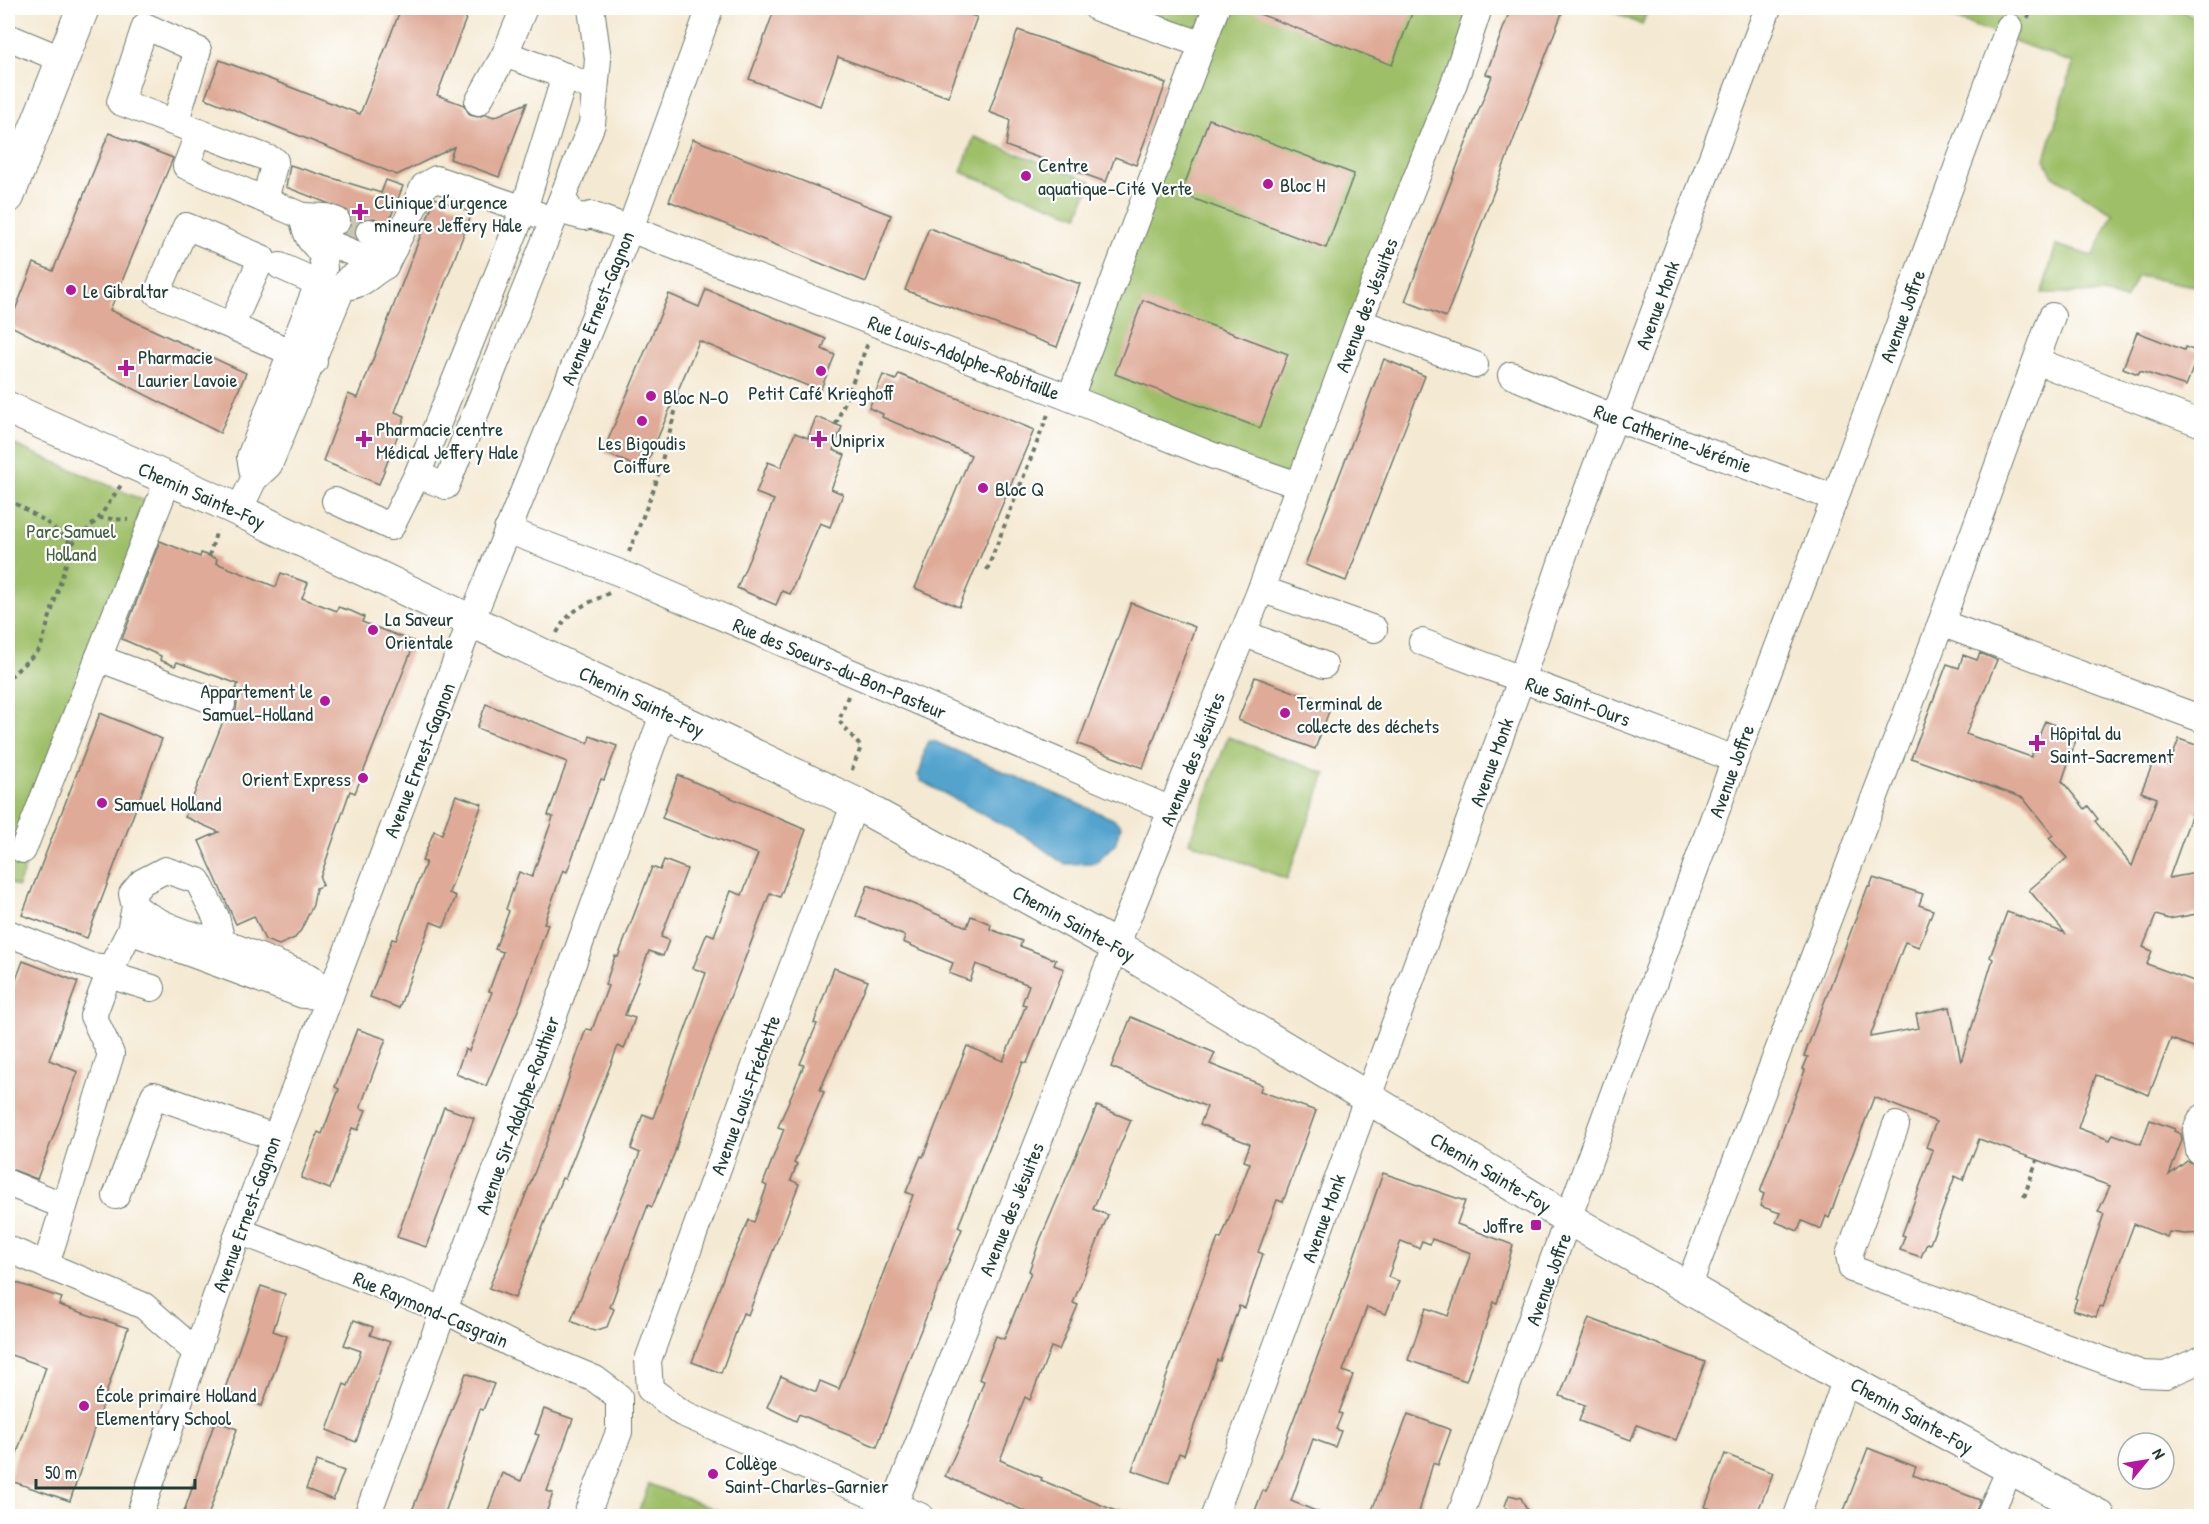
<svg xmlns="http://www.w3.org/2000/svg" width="2209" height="1524" viewBox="0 0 2209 1524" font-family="'Patrick Hand',sans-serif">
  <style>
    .green { fill: #9ebf68; stroke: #5e7e4e; stroke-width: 1.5 }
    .water { fill: #53a3cd; stroke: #397080; stroke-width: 1.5 }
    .building { fill: #dfaa97 }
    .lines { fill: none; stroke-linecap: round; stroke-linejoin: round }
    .minor-tunnel { stroke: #c9c7b2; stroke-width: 26; stroke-dasharray: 26 13; stroke-linecap: butt }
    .minor-casing { stroke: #6a796b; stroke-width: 28 }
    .major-casing { stroke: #6a796b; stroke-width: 34 }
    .path { stroke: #6a796b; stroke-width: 4; stroke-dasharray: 4.5 4.5; stroke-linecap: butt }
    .minor { stroke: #fff; stroke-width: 26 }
    .major { stroke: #fff; stroke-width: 32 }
    .poi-dot { fill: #b5179e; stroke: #fff; stroke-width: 2 }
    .labels { text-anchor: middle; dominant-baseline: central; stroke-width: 4.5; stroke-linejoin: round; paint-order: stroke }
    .poi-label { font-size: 20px; fill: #1f3d34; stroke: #fff; text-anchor: start }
    .street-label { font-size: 20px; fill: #1f3d34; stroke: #fff }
    .park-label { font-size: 20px; fill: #456444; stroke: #fff }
  </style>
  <rect width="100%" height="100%" fill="#fff"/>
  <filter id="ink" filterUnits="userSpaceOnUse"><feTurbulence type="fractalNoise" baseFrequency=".0167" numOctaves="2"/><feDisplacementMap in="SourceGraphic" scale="12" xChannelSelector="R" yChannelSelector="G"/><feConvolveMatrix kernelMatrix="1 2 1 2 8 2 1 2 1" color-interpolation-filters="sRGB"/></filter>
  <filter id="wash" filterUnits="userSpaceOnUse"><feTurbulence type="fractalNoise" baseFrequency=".008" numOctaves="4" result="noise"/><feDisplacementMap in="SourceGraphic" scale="24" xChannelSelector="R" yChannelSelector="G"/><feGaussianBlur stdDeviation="1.35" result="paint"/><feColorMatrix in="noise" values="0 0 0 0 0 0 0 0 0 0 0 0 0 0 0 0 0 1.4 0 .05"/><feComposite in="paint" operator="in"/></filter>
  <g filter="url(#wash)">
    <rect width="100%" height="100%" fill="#f4e9d2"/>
    <!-- green -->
    <g class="green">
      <polygon points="1097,8 1479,8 1298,485 1070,398 1201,44"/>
      <polygon points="1605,8 1648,8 1642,25"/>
      <polygon points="1926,8 2177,8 2201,22 2201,287 2138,276 2125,300 2103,293 2042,293 2056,245 2093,256 2113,213 2052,175 2045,159 2073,63"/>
      <polygon points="974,137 1091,181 1078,216 961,172"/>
      <polygon points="8,442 152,504 18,887 8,882"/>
      <polygon points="1228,737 1326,774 1287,879 1189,842"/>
      <polygon points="649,1484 732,1516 637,1516"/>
    </g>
    <!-- water -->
    <path class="water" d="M 929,741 L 936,742 L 1113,819 L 1121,826 L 1115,844 L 1095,863 L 1064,864 L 1031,840 L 921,781 L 918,775 C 925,765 921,751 929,741 Z"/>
    <g id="blocks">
      <!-- building -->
      <g class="building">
        <polygon points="401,8 470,8 437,95 464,105 470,115 478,117 486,114 494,117 527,103 499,177 450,159 454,147 397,175 205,98 220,60 360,114"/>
        <polygon points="775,8 950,8 977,17 948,97 838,57 820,106 749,79"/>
        <polygon points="1244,8 1414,8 1392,65"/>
        <polygon points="1511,8 1546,8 1562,13 1446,317 1405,301 1492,76 1486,74"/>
        <polygon points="1018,30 1166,83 1136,165 1115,157 1106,182 1006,146 1010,120 989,112"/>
        <polygon points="1209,119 1354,174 1326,248 1181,194"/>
        <polygon points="109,133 173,158 110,310 246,373 220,433 9,325 34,263 53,271"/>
        <polygon points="693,139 891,215 866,282 669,201"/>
        <polygon points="290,165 381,193 386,180 403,186 388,224 374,218 360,220 355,227 356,238 345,233 351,226 348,211 286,187"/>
        <polygon points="435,198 472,213 395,412 405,416 379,484 323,461 348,394 358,398"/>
        <polygon points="929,228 1080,284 1057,347 905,290"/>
        <polygon points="706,289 826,339 822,349 835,355 820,391 699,341 644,470 603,452 669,294 699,307"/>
        <polygon points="1143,300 1288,354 1260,428 1115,374"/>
        <polygon points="2137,332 2184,350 2185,347 2199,352 2186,386 2140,371 2138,374 2123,368"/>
        <polygon points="1384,359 1425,376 1346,581 1305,565"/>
        <polygon points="899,374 1034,430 959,607 915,588 971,455 882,417 883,414 869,408 883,375 896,380"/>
        <polygon points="816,417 842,427 833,450 845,455 831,489 843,494 830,527 820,523 790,594 782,591 776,605 737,588 774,500 756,493 768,462 781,467 795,433 808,438"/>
        <polygon points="160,541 200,557 201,553 217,559 216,563 276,587 281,573 308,583 302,598 337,611 338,607 351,611 364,617 362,622 415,642 355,793 350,791 320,878 323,885 316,888 313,905 301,930 295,938 279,945 265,940 254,916 236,924 199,841 219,832 185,817 224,719 236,710 237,702 234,694 238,684 177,662 175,666 160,660 161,656 122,639"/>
        <polygon points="1131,603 1195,627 1143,768 1078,744"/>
        <polygon points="1980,653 1997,660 1966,734 2031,757 2045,721 2078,734 2062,781 2085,809 2088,806 2098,819 2095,821 2132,866 2157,798 2141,792 2154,761 2169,766 2179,739 2202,747 2202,814 2193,811 2169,878 2202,872 2202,913 2169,919 2156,915 2143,947 2152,951 2147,964 2202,984 2202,1050 2171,1039 2149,1095 2096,1075 2078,1128 2110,1140 2113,1134 2141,1144 2150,1120 2175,1129 2174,1131 2181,1134 2182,1140 2169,1175 2187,1161 2202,1166 2202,1233 2185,1234 2169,1232 2167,1237 2134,1224 2103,1307 2100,1306 2096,1317 2073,1310 2077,1299 2075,1298 2104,1214 2098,1212 2110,1186 1979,1139 1963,1180 1955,1176 1930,1244 1927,1243 1921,1257 1900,1250 1905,1236 1902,1235 1933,1150 1926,1147 1936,1122 1874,1097 1829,1218 1826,1216 1821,1229 1802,1221 1798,1231 1776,1222 1780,1213 1760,1206 1764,1194 1760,1192 1805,1070 1803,1069 1808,1057 1804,1056 1868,886 1870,887 1873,878 1923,894 1919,905 1933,910 1919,947 1905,942 1870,1037 1919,1028 1916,1014 1950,1007 1961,1062 1993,959 1990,957 2007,912 2065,933 2029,890 2067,858 2049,838 2053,835 2023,798 1911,758 1947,664 1959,668 1963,655 1977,660"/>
        <polygon points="1255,677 1331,706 1315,749 1238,720"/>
        <polygon points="486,704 588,743 590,736 617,746 604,780 601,779 567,872 563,870 544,923 548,924 521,1003 486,1086 456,1074 465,1049 469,1051 492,992 489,991 503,952 495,949 509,911 506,909 519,872 532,877 553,817 548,815 567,762 477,728"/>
        <polygon points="100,713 162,739 87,938 22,915"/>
        <polygon points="678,775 806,830 780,897 770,893 696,1086 674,1154 652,1207 648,1205 610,1307 614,1309 607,1327 594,1331 571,1321 640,1153 631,1149 643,1114 653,1118 706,973 693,968 707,933 714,936 731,891 742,895 758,854 662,818"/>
        <polygon points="456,795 482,804 449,893 456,896 444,927 431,922 399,1008 370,997 392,939 396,940 426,862 422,861 434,831 442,834"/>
        <polygon points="664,860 687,869 661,937 669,940 663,956 649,951 625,1015 635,1018 624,1049 618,1046 565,1179 562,1178 515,1298 489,1288 548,1138 586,1029 592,1030 608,986 605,985 615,956 618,957 652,867 660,870"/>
        <polygon points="868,885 967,927 971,916 991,924 990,929 1022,941 1020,946 1056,960 1054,965 1064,969 1027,1063 1023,1062 958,1227 962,1229 909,1359 877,1447 799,1414 796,1421 767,1407 781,1376 816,1392 820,1381 839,1389 913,1195 906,1192 921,1156 923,1157 967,1046 1003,1061 1026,1005 1022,1004 1029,985 976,964 970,981 949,973 953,963 903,942 905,936 856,916"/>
        <polygon points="23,961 78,982 49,1060 78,1072 37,1179 8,1168 8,1001"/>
        <polygon points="834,968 868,981 820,1090 824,1092 794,1163 797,1164 791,1180 799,1184 748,1315 743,1313 721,1373 692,1362 726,1270 749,1220 754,1222 767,1186 763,1184 784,1129 778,1127 804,1065 800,1064 817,1024 814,1023"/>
        <polygon points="1131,1017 1215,1053 1210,1064 1262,1085 1260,1091 1316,1111 1283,1202 1277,1200 1258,1252 1263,1254 1245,1308 1239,1306 1220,1361 1217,1360 1184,1455 1179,1453 1169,1483 1132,1470 1218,1238 1221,1239 1250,1163 1244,1161 1250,1144 1200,1124 1207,1107 1111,1067"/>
        <polygon points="357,1029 386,1039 360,1108 366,1110 358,1130 352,1128 330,1189 301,1178 318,1132 322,1134 339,1089 335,1087"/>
        <polygon points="1097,1106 1131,1120 1093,1209 1108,1215 1073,1303 1078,1305 1059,1350 1051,1347 1030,1400 1025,1397 1000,1460 1042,1478 1041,1480 1128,1516 1036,1516 945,1476 968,1426 984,1381 979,1379 996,1336 1004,1339 1031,1272 1029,1271 1040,1240"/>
        <polygon points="444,1107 474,1118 426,1247 397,1237"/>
        <polygon points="1383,1173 1465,1201 1457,1224 1513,1245 1497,1303 1494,1302 1466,1381 1408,1360 1426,1308 1448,1316 1471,1253 1432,1239 1430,1244 1422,1241 1419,1248 1401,1241 1388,1277 1399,1281 1386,1314 1367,1307 1343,1371 1353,1375 1339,1413 1342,1414 1336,1429 1341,1431 1335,1447 1313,1439 1291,1501 1328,1516 1253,1516 1263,1490 1266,1492 1340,1297"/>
        <polygon points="8,1280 62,1298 59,1305 128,1328 70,1501 8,1480 46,1367 8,1354"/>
        <polygon points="261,1286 285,1294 273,1331 287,1336 262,1406 224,1391"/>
        <polygon points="1589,1318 1705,1362 1676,1440 1637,1425 1631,1440 1579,1421 1585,1405 1560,1396"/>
        <polygon points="354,1320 373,1327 370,1335 390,1342 356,1442 327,1430 344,1384 348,1386 361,1351 344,1345"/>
        <polygon points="466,1373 494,1384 483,1410 480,1409 444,1516 410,1516"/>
        <polygon points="544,1409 573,1419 547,1491 553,1493 545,1516 486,1516 502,1473 521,1481 539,1435 535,1434"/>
        <polygon points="1408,1414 1451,1430 1438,1465 1433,1463 1418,1516 1381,1516 1371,1513"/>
        <polygon points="215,1421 237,1429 208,1516 196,1516 184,1512"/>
        <polygon points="1868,1448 1916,1467 1913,1475 1980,1500 1974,1516 1842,1516"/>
        <polygon points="1725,1454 1773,1473 1756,1516 1730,1516 1705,1507"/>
        <polygon points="317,1461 344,1471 333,1500 306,1489"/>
        <polygon points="1509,1495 1521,1498 1530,1516 1510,1516 1505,1506"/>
      </g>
    </g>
  </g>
  <g filter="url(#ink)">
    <use href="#blocks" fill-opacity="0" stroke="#6a796b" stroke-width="1.5"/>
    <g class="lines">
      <!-- minor-tunnel -->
      <polyline class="minor-tunnel" points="337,221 369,232"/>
      <!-- minor casing -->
      <g class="minor-casing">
        <g id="minor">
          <polyline points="1097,8 1201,44"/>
          <polyline points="8,37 61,59"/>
          <polyline points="505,54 524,8"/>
          <polyline points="478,102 505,54 565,76"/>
          <polyline points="175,123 198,50 145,26 120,102 275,161 265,200"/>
          <path d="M 199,132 L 186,166 L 302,216 C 304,224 306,235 311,241 C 320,251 322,252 324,268 L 250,457 L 254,479"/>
          <polyline points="567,205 572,214 584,217 591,215 630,229 1070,398 1211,455 1298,485"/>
          <polyline points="539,215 524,209 565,76 595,89"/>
          <polyline points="302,216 326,217 337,221"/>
          <polyline points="369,232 381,237 394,248"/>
          <polyline points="309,235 385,266"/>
          <polyline points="280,266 332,289"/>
          <path d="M 345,287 C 365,285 370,274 385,266 L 424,186 L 436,179 L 524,209 L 417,475 L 446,486 L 592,124 L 598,59 L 591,8"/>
          <polyline points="1359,322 1475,365"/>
          <path d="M 231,326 L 262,258 L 186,226 L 157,293 C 209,316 261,340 314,362"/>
          <polyline points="2036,361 2202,424"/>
          <polyline points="1511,375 1615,418 1835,498"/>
          <polyline points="1070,398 1216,8"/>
          <polyline points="335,501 391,527 417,475"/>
          <polyline points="239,510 254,479 269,465 340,293 349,278 354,276"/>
          <polyline points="507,530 620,573 1171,810"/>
          <polyline points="1261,589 1374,629"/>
          <polyline points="1941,623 2202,719"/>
          <polyline points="1243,633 1324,665"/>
          <polyline points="1422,642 1735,759"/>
          <polyline points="98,658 222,704"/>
          <polyline points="855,803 769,1028 648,1360 650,1389 682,1413 920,1516"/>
          <polyline points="23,850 168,480"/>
          <path d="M 135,907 C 161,926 191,936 222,942"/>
          <polyline points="130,931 135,907 132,894 142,882 165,870 198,881 216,917 222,942 310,977 330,996"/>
          <polyline points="8,933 90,966 111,968 122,979 152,988"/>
          <polyline points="1896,1125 1849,1255 1852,1269 2142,1374 2166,1375 2202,1359"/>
          <polyline points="2199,1151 2196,1130 2202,1118"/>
          <polyline points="8,1183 64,1206"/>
          <polyline points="116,1196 154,1095 274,1137"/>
          <polyline points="239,1231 444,1310 509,1343 595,1379 619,1397 619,1432 586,1516"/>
          <polyline points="8,1249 46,1265 111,1054 93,1016 111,968 130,931 303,995 330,996"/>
          <polyline points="46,1265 144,1306 195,1351"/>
          <polyline points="1688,1287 1941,623 2052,316"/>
          <polyline points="894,1505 1116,946 1261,589 1359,322 1454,83 1479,8"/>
          <polyline points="139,1516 239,1231 306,1060 471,621 630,229 710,8"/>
          <polyline points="367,1516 557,1007 664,712"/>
          <polyline points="1214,1516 1521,680 1573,528 1768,8"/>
          <polyline points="1460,1516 1735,759 1835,498 2009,27"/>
          <polyline points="1797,1516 1846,1379"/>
          <polyline points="1989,1516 2010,1469"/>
        </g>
      </g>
      <!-- major casing -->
      <g class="major-casing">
        <g id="major">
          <polyline points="8,197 83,8"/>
          <polyline points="8,408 225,504 855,803 1116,946 1569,1219 1846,1379 2099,1516"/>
        </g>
      </g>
      <!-- path -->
      <g class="path">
        <polyline points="2028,18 2032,8"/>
        <polyline points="836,424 868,343"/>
        <polyline points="8,499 45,521 72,544 40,649 12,675 8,676"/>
        <polyline points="99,518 128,520"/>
        <polyline points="72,544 99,518 121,485"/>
        <polyline points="629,552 655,486 681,390"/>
        <polyline points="209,556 217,530"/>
        <polyline points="987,570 1049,412"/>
        <path d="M 557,633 C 568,609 588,604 609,593"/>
        <polyline points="848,696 839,721 861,747 851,772"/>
        <polyline points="8,896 13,913"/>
        <polyline points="2024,1197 2037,1160"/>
      </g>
      <!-- minor -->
      <use href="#minor" class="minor"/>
      <!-- major -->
      <use href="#major" class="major"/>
    </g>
  </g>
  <!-- markers -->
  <g class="poi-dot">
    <circle cx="1026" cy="176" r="6"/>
    <circle cx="1268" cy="184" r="6"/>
    <path d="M357 203h6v6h6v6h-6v6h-6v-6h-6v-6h6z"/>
    <circle cx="71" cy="290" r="6"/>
    <path d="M123 359h6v6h6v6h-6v6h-6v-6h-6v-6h6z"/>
    <circle cx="821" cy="371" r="6"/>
    <circle cx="651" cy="396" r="6"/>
    <circle cx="642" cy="421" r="6"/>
    <path d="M361 430h6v6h6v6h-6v6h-6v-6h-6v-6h6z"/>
    <path d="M816 430h6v6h6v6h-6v6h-6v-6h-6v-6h6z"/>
    <circle cx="983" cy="488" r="6"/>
    <circle cx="373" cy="630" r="6"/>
    <circle cx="325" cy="701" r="6"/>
    <circle cx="1285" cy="713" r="6"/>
    <path d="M2034 734h6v6h6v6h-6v6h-6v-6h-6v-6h6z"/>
    <circle cx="363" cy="778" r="6"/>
    <circle cx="102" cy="803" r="6"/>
    <rect x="1530" y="1219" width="12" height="12" rx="3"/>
    <circle cx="84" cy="1406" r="6"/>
    <circle cx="713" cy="1474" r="6"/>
  </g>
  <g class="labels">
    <!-- poi labels -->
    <g class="poi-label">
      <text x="1038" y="164">Centre<tspan x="1038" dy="23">aquatique-Cité Verte</tspan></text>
      <text x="1280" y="184">Bloc H</text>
      <text x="374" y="201">Clinique d’urgence<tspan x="374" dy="23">mineure Jeffery Hale</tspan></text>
      <text x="83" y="290">Le Gibraltar</text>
      <text x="138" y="356">Pharmacie<tspan x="138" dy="23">Laurier Lavoie</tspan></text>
      <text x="821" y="392" text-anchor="middle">Petit Café Krieghoff</text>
      <text x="663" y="396">Bloc N-O</text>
      <text x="376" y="428">Pharmacie centre<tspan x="376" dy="23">Médical Jeffery Hale</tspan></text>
      <text x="831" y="439">Uniprix</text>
      <text x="642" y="442" text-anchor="middle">Les Bigoudis<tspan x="642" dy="23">Coiffure</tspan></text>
      <text x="995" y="488">Bloc Q</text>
      <text x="385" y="618">La Saveur<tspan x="385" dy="23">Orientale</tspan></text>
      <text x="313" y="690" text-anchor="end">Appartement le<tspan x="313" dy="23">Samuel-Holland</tspan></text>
      <text x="1297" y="702">Terminal de<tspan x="1297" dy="23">collecte des déchets</tspan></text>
      <text x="2050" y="732">Hôpital du<tspan x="2050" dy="23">Saint-Sacrement</tspan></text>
      <text x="351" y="778" text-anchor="end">Orient Express</text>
      <text x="114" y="803">Samuel Holland</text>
      <text x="1524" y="1225" text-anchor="end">Joffre</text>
      <text x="96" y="1394">École primaire Holland<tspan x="96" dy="23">Elementary School</tspan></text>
      <text x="725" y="1462">Collège<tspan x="725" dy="23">Saint-Charles-Garnier</tspan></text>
    </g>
    <!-- street labels -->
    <g class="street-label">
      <text transform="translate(1366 305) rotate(-69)">Avenue des Jésuites</text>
      <text transform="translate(1657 305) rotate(-70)">Avenue Monk</text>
      <text transform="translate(597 308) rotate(-68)">Avenue Ernest-Gagnon</text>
      <text transform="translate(1902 316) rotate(-70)">Avenue Joffre</text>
      <text transform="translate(964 357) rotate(21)">Rue Louis-Adolphe-Robitaille</text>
      <text transform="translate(1673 438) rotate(20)">Rue Catherine-Jérémie</text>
      <text transform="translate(202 495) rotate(24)">Chemin Sainte-Foy</text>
      <text transform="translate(840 668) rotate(23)">Rue des Soeurs-du-Bon-Pasteur</text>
      <text transform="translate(642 701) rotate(26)">Chemin Sainte-Foy</text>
      <text transform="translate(1578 701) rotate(20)">Rue Saint-Ours</text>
      <text transform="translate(1192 759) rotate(-68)">Avenue des Jésuites</text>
      <text transform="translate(419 760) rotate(-69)">Avenue Ernest-Gagnon</text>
      <text transform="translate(1491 762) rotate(-70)">Avenue Monk</text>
      <text transform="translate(1731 771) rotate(-70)">Avenue Joffre</text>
      <text transform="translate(1074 923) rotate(29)">Chemin Sainte-Foy</text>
      <text transform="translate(745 1095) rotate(-70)">Avenue Louis-Fréchette</text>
      <text transform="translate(517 1115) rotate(-70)">Avenue Sir-Adolphe-Routhier</text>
      <text transform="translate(1491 1172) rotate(31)">Chemin Sainte-Foy</text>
      <text transform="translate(1011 1209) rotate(-68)">Avenue des Jésuites</text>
      <text transform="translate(246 1214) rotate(-70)">Avenue Ernest-Gagnon</text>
      <text transform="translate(1323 1218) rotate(-70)">Avenue Monk</text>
      <text transform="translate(1548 1279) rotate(-70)">Avenue Joffre</text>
      <text transform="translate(431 1309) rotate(23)">Rue Raymond-Casgrain</text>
      <text transform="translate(1912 1415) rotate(29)">Chemin Sainte-Foy</text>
    </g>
    <!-- park labels -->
    <g class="park-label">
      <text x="71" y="530">Parc Samuel<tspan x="71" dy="23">Holland</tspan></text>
    </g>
  </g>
  <!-- margin -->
  <rect width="2209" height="1524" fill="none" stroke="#fff" stroke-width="30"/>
  <!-- north arrow -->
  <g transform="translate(2146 1461) rotate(60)"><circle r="28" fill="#ffffff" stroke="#a5b1ae" stroke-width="1.5"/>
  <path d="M0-4.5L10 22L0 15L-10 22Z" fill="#b5179e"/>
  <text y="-9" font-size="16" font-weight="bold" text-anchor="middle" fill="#1f3d34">N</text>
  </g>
  <!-- scale -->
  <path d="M36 1479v9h159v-9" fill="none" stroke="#1f3d34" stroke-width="3"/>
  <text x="45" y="1479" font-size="18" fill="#1f3d34" stroke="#ffffff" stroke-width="4.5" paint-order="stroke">50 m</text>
</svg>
